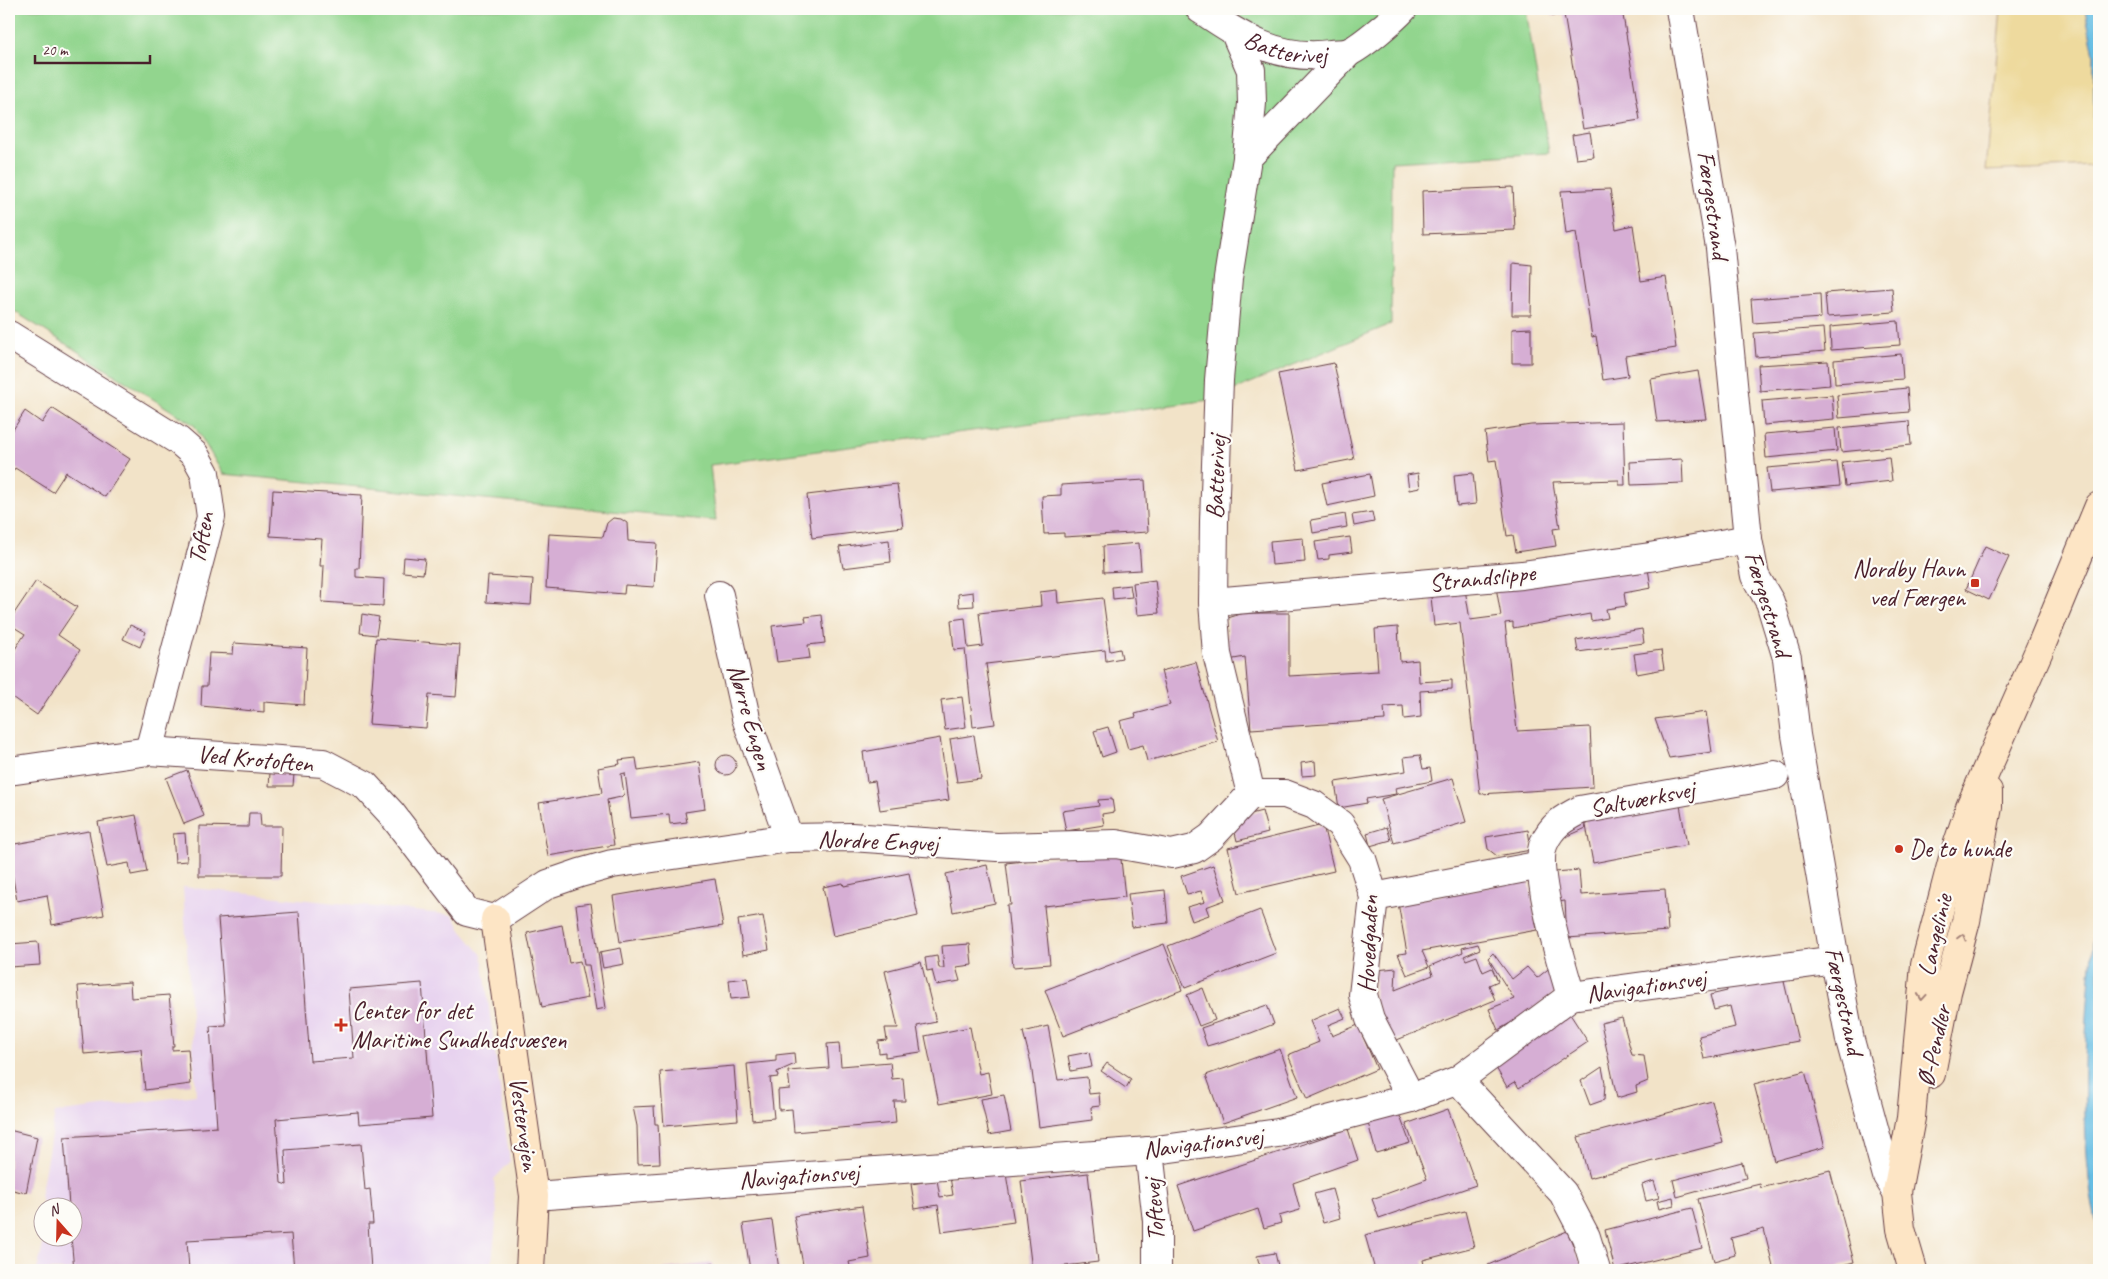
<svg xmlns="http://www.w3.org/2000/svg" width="2108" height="1279" viewBox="0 0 2108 1279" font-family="Caveat,sans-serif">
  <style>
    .built { fill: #e7d2ef }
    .green { fill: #92d58e; stroke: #6e7a5c }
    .sand { fill: #eeda9e; stroke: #9c7c64 }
    .water { fill: #65bde3; stroke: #586e87 }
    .building { fill: #d6aed4 }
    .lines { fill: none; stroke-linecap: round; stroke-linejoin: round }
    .street-casing { stroke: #633c43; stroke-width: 30 }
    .secondary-casing { stroke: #633c43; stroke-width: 30 }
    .street { stroke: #fff; stroke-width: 28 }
    .secondary { stroke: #fde5c5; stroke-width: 28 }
    .oneway { stroke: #a48278 }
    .poi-dot { fill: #c8321e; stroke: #fdfcf7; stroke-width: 2 }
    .labels { text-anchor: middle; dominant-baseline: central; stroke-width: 4.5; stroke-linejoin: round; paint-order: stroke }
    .street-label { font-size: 25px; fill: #4a1f2b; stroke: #fdfcf7 }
    .poi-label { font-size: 25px; fill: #4a1f2b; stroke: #fdfcf7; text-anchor: start }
  </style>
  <rect width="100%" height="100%" fill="#fdfcf7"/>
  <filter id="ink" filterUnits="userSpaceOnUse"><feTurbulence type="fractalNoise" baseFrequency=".02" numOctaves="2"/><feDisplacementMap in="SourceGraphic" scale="10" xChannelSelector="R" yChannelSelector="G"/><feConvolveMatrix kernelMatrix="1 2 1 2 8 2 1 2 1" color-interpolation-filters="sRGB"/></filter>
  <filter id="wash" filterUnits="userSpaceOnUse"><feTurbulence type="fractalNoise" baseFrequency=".0096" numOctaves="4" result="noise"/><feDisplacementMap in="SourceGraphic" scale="20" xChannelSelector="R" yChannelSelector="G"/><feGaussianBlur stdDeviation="1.12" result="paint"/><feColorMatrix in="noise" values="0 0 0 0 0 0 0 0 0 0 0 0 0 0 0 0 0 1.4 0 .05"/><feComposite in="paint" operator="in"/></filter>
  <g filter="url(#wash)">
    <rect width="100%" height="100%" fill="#f2e3c8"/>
    <!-- built -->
    <polygon class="built" points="183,887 453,915 461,930 482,955 510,1162 494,1179 497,1214 491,1270 37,1270 45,1237 72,1236 72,1206 44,1206 40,1197 55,1113 196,1095"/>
    <!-- green -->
    <polygon class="green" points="9,9 1526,9 1549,153 1392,162 1391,324 1210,400 710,465 716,521 223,474 194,425 9,308"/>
    <!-- sand -->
    <polygon class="sand" points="2001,9 2085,9 2094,55 2093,166 1986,171"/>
    <!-- water -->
    <g class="water">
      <polygon points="2085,9 2099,9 2099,166 2093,166 2094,55"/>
      <path d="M 2099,887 L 2099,1239 C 2096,1219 2091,1199 2089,1179 C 2079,1081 2088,984 2099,887 Z"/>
    </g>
    <g id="blocks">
      <!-- building -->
      <g class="building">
        <polygon points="1551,9 1622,9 1640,120 1583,129 1564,14 1552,16"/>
        <polygon points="1590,132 1594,157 1576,159 1572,135"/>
        <polygon points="1513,187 1515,230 1423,234 1422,191"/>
        <polygon points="1610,189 1616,229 1633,225 1641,281 1666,277 1676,348 1625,356 1628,376 1603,380 1596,336 1592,337 1576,232 1566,234 1561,191"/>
        <polygon points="1513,263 1532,265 1531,315 1512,315"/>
        <polygon points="1892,288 1894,312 1827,317 1825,293"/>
        <polygon points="1820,294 1821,318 1753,323 1751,299"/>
        <polygon points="1898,321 1900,345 1831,350 1830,327"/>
        <polygon points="1531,328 1531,363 1512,363 1512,329"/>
        <polygon points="1823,328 1825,351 1756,357 1754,333"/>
        <polygon points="1901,354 1903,379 1835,384 1834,360"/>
        <polygon points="1828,361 1830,385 1760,391 1758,365"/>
        <polygon points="1334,363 1354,459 1298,470 1278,374"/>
        <polygon points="1698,371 1706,419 1657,422 1651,379"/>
        <polygon points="1907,388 1909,412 1839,418 1837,395"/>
        <polygon points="1832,395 1834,419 1764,425 1762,401"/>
        <polygon points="52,408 130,459 105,497 66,472 53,492 15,468 9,478 9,436 25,411 42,423"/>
        <polygon points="1909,421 1911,445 1841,452 1839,428"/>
        <polygon points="1623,422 1625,485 1619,485 1619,480 1553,482 1560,528 1553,529 1556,546 1516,552 1513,535 1507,536 1496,460 1489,461 1485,432 1531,425"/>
        <polygon points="1835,428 1837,451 1766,458 1764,434"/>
        <polygon points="1889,457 1892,481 1845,486 1842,462"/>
        <polygon points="1682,459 1683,483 1631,485 1630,462"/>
        <polygon points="1837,462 1840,486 1770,492 1767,468"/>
        <polygon points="1418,473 1420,488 1409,490 1407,475"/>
        <polygon points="1473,473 1476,504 1457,506 1454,475"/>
        <polygon points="1370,474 1374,496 1327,506 1322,483"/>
        <polygon points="1145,480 1148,532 1064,537 1064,533 1044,534 1042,496 1061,495 1061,485"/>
        <polygon points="897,484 903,527 812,538 807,495"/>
        <polygon points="273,490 362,495 359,568 356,568 356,577 384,579 383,606 322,602 324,566 320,566 322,539 270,536"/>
        <polygon points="1372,512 1374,522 1354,526 1352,515"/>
        <polygon points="1345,514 1347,527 1313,533 1311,520"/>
        <polygon points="613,518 621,519 627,523 628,541 657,543 654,587 625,585 624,594 546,588 549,534 603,537 607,523"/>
        <polygon points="1350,537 1352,552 1329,555 1329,559 1318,560 1315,542"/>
        <polygon points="1303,538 1305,562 1272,565 1270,541"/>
        <polygon points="889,540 891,562 843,568 839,547"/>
        <polygon points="1139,543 1141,570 1104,572 1103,546"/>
        <polygon points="1985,546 2009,557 1989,600 1966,589"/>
        <polygon points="404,557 425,559 423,574 403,572"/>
        <polygon points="1647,562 1651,588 1624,593 1626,606 1606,609 1608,618 1591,621 1590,614 1513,628 1513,622 1505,623 1517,731 1590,727 1593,787 1480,794 1460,623 1434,626 1430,587 1464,583 1470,620 1501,616 1496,587"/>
        <polygon points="488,576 533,579 531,605 486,602"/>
        <polygon points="1155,580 1159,613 1137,615 1133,583"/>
        <polygon points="36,581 77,607 58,635 80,650 37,715 9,695 9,658 25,634 9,624 9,621"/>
        <polygon points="1130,585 1132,597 1113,599 1112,587"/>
        <polygon points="1057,590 1058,603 1103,598 1110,651 1120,649 1122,658 1106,661 1105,650 986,664 995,724 973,727 965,649 954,650 951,620 965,618 968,648 983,646 979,613 1041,606 1040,592"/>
        <polygon points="973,592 974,606 959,607 958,594"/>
        <polygon points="1244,613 1289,613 1289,676 1378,671 1375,629 1398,627 1400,662 1418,660 1419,682 1452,680 1452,689 1420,691 1421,717 1404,719 1403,706 1384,707 1385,720 1251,729 1245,657 1228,660 1228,618"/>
        <polygon points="362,614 379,617 376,635 360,633"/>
        <polygon points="822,615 825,643 808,645 810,658 777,662 772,626 806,622 805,617"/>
        <polygon points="130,625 146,632 140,647 123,639"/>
        <polygon points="1642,629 1644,643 1578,652 1576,640"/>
        <polygon points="376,638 460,645 456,697 429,695 426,728 369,724"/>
        <polygon points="234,643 307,648 304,705 264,702 264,712 201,706 202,686 207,686 209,653 233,654"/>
        <polygon points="1661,650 1664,669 1637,674 1634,654"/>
        <polygon points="1196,662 1218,742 1147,761 1143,745 1128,749 1120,721 1136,717 1135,714 1170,705 1161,671"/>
        <polygon points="962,697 966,727 945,730 941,700"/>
        <polygon points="1706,712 1712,752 1669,758 1655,719"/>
        <polygon points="1108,727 1116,752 1102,757 1094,731"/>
        <polygon points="974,735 981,779 957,782 950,739"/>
        <polygon points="940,738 949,800 880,810 875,781 867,782 863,752"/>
        <circle cx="726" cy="765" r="10"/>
        <polygon points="1420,755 1423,769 1430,768 1432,781 1395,788 1396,794 1366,799 1367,803 1339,808 1335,782 1406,771 1404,757"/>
        <polygon points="636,758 638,771 699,762 705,809 685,812 687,822 670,824 669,814 631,818 625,773 621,774 624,794 621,797 607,800 614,845 548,856 539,803 602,793 598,768 620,764 619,760"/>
        <polygon points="1315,761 1316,775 1302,776 1301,763"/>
        <polygon points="187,770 204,816 184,824 166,778"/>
        <polygon points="270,773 294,774 293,786 269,786"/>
        <polygon points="1453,778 1466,822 1394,843 1381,799"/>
        <polygon points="1112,799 1114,812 1102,814 1104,825 1066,831 1062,811 1099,806 1098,800"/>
        <polygon points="1680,805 1687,845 1593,863 1584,815"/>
        <polygon points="1262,811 1268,833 1237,841 1233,824 1243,816"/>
        <polygon points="249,813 260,813 261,826 282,826 281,876 199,876 199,826 248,827"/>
        <polygon points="136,815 147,872 131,875 129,863 107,867 98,822"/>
        <polygon points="1581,817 1586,828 1566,837 1561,826"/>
        <polygon points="1323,825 1334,871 1239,893 1228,848"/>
        <polygon points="1387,827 1391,840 1370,846 1367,833"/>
        <polygon points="1528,830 1531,850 1497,856 1488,849 1486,837"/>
        <polygon points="89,831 104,915 52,925 47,895 17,901 9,856 9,845"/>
        <polygon points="185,833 187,861 175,862 173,834"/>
        <polygon points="1120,850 1125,897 1044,906 1050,964 1013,967 1007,905 1011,905 1006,863"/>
        <polygon points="987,865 995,903 953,912 946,874"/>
        <polygon points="1213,865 1225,900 1206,907 1209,915 1192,921 1187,907 1205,902 1201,891 1187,894 1181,876"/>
        <polygon points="1579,870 1581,895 1665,889 1668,931 1567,938 1565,901 1557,902 1555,872"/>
        <polygon points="909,873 918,916 833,936 823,887 843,883 844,886"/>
        <polygon points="715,879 723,926 620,942 613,896"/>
        <polygon points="1529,880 1537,930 1422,951 1429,967 1407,975 1398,954 1407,953 1398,903"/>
        <polygon points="1165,890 1168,923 1132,927 1128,894"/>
        <polygon points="591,903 606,1008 596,1010 589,965 584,965 576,905"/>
        <polygon points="1260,910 1276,953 1185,988 1168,946"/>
        <polygon points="299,912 310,1061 354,1058 349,989 422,983 432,1118 359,1124 358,1112 276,1119 281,1183 287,1185 285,1150 361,1144 365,1190 370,1189 373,1224 368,1224 371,1270 294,1270 291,1234 187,1240 189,1270 74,1270 71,1236 72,1206 69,1206 64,1137 217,1127 210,1026 226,1025 218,918"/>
        <polygon points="763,916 769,950 743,955 738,920"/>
        <polygon points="562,925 569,963 580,961 588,998 542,1007 527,933"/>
        <polygon points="38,942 40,965 9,967 9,944"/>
        <polygon points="970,944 972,965 956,967 960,981 936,985 932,970 927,971 925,958 937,956 939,968 944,968 942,946"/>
        <polygon points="1164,944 1182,990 1063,1036 1045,990"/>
        <polygon points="1478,944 1480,949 1464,956 1466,960 1477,956 1483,972 1492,968 1498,981 1489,985 1495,1000 1392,1042 1374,998 1376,970 1396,968 1395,990 1433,975 1430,966 1463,952 1462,948"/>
        <polygon points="621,948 624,964 603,968 600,952"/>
        <polygon points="1493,953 1512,979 1527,967 1537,978 1552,966 1556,992 1521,1017 1498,1030 1489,1009 1514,999 1488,958"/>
        <polygon points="921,962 936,1022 917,1026 921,1052 885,1057 885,1052 879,1053 878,1041 887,1040 885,1028 898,1028 885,971"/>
        <polygon points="1782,973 1798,1041 1704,1059 1699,1036 1735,1027 1730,1006 1714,1010 1710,995 1727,991 1726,986"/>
        <polygon points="747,978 750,997 731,999 729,980"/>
        <polygon points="130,982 131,998 169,995 174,1046 172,1046 172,1050 188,1049 191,1084 145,1090 141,1049 84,1054 78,986"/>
        <polygon points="1203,988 1215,1020 1199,1026 1187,995"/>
        <polygon points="1267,1005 1274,1024 1251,1033 1207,1046 1201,1028"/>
        <polygon points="1340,1008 1345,1018 1328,1025 1332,1036 1358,1025 1377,1069 1307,1099 1288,1055 1319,1042 1310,1021"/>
        <polygon points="1568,1011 1588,1042 1519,1088 1515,1082 1507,1087 1495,1066"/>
        <polygon points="1622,1018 1632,1055 1644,1056 1648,1081 1636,1086 1637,1092 1617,1098 1601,1023"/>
        <polygon points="1048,1026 1058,1080 1087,1077 1089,1094 1099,1093 1100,1106 1091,1107 1092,1120 1039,1127 1031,1063 1023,1032"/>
        <polygon points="970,1027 979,1074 988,1072 992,1094 939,1104 925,1036"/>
        <polygon points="839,1043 841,1066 890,1062 892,1079 903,1078 905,1101 894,1101 896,1123 794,1132 792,1109 779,1110 778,1090 790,1089 788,1071 829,1068 827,1044"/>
        <polygon points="1280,1049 1297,1097 1223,1123 1206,1075"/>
        <polygon points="1089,1052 1092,1067 1071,1071 1068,1056"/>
        <polygon points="794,1053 795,1064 777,1072 778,1077 770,1078 774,1118 752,1120 747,1064 776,1061 776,1055"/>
        <polygon points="1107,1063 1131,1079 1126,1088 1101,1071"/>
        <polygon points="734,1066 738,1120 664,1126 660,1072"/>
        <polygon points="1602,1067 1605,1083 1604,1100 1590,1105 1581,1081"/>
        <polygon points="1805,1071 1825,1147 1774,1161 1754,1084"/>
        <polygon points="1004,1095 1011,1131 989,1135 981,1099"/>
        <polygon points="1712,1101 1723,1143 1589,1178 1578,1137"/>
        <polygon points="654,1106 655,1124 658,1124 660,1163 638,1164 637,1126 633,1107"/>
        <polygon points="1448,1109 1476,1185 1379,1218 1372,1199 1427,1179 1406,1124"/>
        <polygon points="1398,1111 1410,1143 1376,1153 1367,1119"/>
        <polygon points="1348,1129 1358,1160 1293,1183 1300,1210 1279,1216 1281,1223 1264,1228 1258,1209 1193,1231 1178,1186"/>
        <polygon points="9,1130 37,1137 26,1193 9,1189"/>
        <polygon points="1742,1162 1746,1178 1677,1197 1673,1180"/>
        <polygon points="1005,1168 1014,1222 942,1232 938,1205 915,1209 911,1184 937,1180 940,1197 953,1195 950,1177"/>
        <polygon points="1830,1170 1854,1262 1823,1270 1774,1270 1764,1229 1731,1238 1735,1255 1714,1261 1698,1199 1760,1184 1761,1188"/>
        <polygon points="1088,1173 1098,1262 1032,1270 1021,1181"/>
        <polygon points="1654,1181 1659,1198 1646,1201 1642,1185"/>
        <polygon points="1332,1189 1340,1218 1323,1223 1314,1194"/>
        <polygon points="1673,1197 1674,1205 1659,1209 1657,1201"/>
        <polygon points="862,1206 870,1258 849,1262 851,1270 830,1270 829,1265 824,1266 825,1270 804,1270 794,1216"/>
        <polygon points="1692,1208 1702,1248 1615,1270 1605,1230"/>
        <polygon points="1465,1211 1474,1247 1423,1260 1425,1270 1375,1270 1365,1235"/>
        <polygon points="772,1220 779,1270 750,1270 743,1224"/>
        <polygon points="1567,1231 1582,1266 1572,1270 1489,1270 1488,1265"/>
        <polygon points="1275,1253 1279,1270 1261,1270 1257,1256"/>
        <polygon points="713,1263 714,1270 662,1270 662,1269"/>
      </g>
    </g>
  </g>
  <g filter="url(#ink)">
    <use href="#blocks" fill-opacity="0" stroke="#633c43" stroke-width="1"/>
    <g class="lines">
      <!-- street casing -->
      <g class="street-casing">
        <g id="street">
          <path id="s1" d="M 1200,9 C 1242,37 1277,61 1330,54 C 1336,53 1344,54 1349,52 C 1361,47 1394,19 1403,9"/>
          <polyline points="1680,9 1720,248 1748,539 1755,576 1770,602 1787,658 1796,735 1835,960 1850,1040 1887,1176 1897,1192"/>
          <polyline points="1235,33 1251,70 1252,103 1247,158 1228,278 1219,380 1214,521 1213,602 1217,654 1251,794"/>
          <polyline points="1247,158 1349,52"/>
          <polyline points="9,335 179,441 195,455 205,473 211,517 149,751"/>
          <polyline points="719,595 746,718 789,838"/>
          <polyline points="1213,602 1522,575 1650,557 1748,539"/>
          <polyline points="9,771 149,751 323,763 365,785 391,813 467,912 495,919 548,884 580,873 612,864 789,838 851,837 997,847 1116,844 1172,854 1194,849 1211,837 1251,794"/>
          <polyline points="1251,794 1285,794 1314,805 1340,824 1362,859 1374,897 1363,995 1370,1019 1411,1098"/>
          <polyline points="1374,897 1541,865"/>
          <path d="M 1571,996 C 1562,965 1532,870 1544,843 C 1552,825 1564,818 1580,810 L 1775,775"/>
          <polyline points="1458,1080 1563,1193 1586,1237 1596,1270"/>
          <polyline points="1149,1151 1157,1221 1157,1270"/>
          <polyline points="534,1196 1149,1151 1278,1133 1411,1098 1458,1080 1571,996 1835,960"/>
        </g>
      </g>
      <!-- secondary casing -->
      <g class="secondary-casing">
        <g id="secondary">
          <polyline points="495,919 534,1196 530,1270"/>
          <polyline points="1931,1074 1947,992 1966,921 1988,807 1988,791"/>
          <polyline points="1913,1270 1901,1229 1897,1192 1911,1118 1925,965 1953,858 1970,807 2041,646 2099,506"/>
        </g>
      </g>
      <!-- street -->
      <use href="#street" class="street"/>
      <!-- secondary -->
      <use href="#secondary" class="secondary"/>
    </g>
    <!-- one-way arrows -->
    <defs><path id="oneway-chevron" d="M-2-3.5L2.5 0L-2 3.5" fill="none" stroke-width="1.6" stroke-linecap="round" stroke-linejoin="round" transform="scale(1.25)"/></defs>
    <g class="oneway">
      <use href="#oneway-chevron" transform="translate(1962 937) rotate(-75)"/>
      <use href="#oneway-chevron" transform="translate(1922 997) rotate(95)"/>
    </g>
  </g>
  <!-- markers -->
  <g class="poi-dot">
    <rect x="1970" y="578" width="10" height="10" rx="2.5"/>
    <circle cx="1899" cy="849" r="5"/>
    <path d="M338.5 1017.5h5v5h5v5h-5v5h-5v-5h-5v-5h5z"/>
  </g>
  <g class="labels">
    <!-- street labels -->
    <g class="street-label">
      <text stroke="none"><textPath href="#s1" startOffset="96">Batterivej</textPath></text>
      <text transform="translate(1713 205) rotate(82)">Færgestrand</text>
      <text transform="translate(1216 477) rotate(-88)">Batterivej</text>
      <text transform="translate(201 538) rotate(-79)">Toften</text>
      <text transform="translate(1482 578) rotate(-6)">Strandslippe</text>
      <text transform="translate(1768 604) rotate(73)">Færgestrand</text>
      <text transform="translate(750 717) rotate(74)">Nørre Engen</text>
      <text transform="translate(255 759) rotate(5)">Ved Krotoften</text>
      <text transform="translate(1642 799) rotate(-11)">Saltværksvej</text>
      <text transform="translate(878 841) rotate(2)">Nordre Engvej</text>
      <text transform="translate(1935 935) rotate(-77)">Langelinie</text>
      <text transform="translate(1368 944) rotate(-88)">Hovedgaden</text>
      <text transform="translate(1646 986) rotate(-8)">Navigationsvej</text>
      <text transform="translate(1844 1001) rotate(78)">Færgestrand</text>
      <text transform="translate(1934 1046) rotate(-77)">Ø-Pendler</text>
      <text transform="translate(524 1124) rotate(82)">Vestervejen</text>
      <text transform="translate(1203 1143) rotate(-7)">Navigationsvej</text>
      <text transform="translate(799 1176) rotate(-4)">Navigationsvej</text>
      <text transform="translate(1154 1210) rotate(-94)">Toftevej</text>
    </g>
    <!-- poi labels -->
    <g class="poi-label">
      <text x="1965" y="569" text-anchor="end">Nordby Havn<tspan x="1965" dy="29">ved Færgen</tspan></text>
      <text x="1909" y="849">De to hunde</text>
      <text x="352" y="1011">Center for det<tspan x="352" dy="29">Maritime Sundhedsvæsen</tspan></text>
    </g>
  </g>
  <!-- margin -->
  <rect width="2108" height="1279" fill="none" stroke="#fdfcf7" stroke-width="30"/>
  <!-- north arrow -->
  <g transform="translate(58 1222) rotate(340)"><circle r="24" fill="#fdfcf7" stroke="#b5a4a5"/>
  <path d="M0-4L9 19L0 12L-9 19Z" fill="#c8321e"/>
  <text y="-8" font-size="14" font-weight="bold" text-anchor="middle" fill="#4a1f2b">N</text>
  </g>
  <!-- scale -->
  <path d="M35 55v8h115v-8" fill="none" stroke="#4a1f2b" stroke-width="2.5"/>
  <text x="42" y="55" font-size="15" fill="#4a1f2b" stroke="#fdfcf7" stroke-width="4" paint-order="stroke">20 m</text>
</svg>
